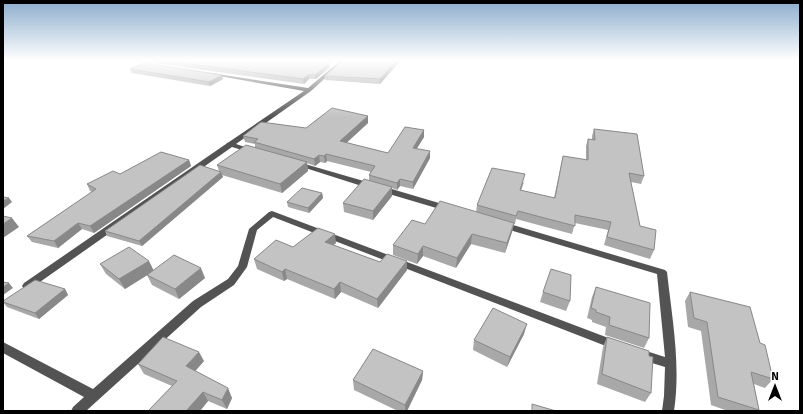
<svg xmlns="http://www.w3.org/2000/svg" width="803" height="414" viewBox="0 0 803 414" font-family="Signika,sans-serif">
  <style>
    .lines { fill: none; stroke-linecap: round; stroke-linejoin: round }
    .minor { fill: #535353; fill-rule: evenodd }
    .wall { fill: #a8a8a8 }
    .shaded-wall { fill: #888 }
    .building { fill: #c3c3c3; stroke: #888 }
  </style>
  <rect width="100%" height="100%" fill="#fff"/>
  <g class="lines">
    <!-- minor -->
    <g class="minor">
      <polygon points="341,60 345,60 311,91 236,144 254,150 254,152 252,153 232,147 30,289 27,290 24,289 22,286 24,283 226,144 227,143 229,142 304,91 213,75 211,74 211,73 308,88"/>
      <polygon points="298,162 374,184 375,186 374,188 368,188 296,165 294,164"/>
      <polygon points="379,187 385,187 449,206 450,208 446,210 443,210 379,191 378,189"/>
      <polygon points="272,211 619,342 621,345 619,348 615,350 611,348 273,217 257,230 247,267 234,285 201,307 86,411 71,411 73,407 84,397 3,353 3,342 93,389 193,301 228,279 238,266 249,229 269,212"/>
      <path d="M 503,222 L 665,270 L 667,272 C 672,318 681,365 674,411 L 662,411 L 664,396 L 665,367 L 639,359 L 637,355 L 639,351 L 643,350 L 665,357 L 657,274 L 500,227 L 499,225 L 500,223 Z"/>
    </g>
  </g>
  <!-- wall -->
  <g class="wall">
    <polygon points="152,60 302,60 329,63 330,67 316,79 309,79 304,84 154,63"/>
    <polygon points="308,60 339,60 336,61"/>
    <polygon points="343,60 401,60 380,84 325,80 325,76"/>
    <polygon points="151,64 223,79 210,86 132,73 130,69"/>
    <polygon points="368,116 368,123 346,143 388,153 424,130 424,137 416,149 430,158 413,189 400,186 397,190 392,188 392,196 373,220 344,212 343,203 369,180 369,175 371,172 327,161 325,163 320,162 315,166 307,163 308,171 282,193 222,175 223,177 142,246 107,236 105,231 219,171 217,165 255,147 255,144 245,142 243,136 306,128"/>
    <polygon points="594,129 644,176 641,184 631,182 640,226 654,250 650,259 604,245 608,230 575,223 572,234 516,219 515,224 514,224 512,232 505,253 471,244 456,268 423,256 417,264 393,255 393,245 425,224 476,212 477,205 524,182 521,191 554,198 563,156 586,160 586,146 588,139 592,139 592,136"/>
    <polygon points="189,160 191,166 94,233 82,229 58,248 32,242 27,236 92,192 90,191 87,184 120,174"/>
    <polygon points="322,193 323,198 309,213 288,207 287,202"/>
    <polygon points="336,243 333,245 380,262 407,270 378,308 341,292 335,299 287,279 284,281 257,269 254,259 293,247"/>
    <polygon points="100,264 154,271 205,278 179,299 152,285 147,275 153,271 125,289 106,274"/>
    <polygon points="596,287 649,338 644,348 605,335 606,327 592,322 592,320 587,318 592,297"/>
    <polygon points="65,289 68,295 39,319 7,307 3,302 3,301"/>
    <polygon points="543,292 570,301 566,311 540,302"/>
    <polygon points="690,292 760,343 773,379 765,388 754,384 759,410 758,411 728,411 711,405 701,331 688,327 685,301"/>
    <polygon points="524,334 507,367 473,350 474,340"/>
    <polygon points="607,337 649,356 651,393 645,402 597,384 603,347"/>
    <polygon points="204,361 195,371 232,398 227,409 208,401 200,411 148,411 172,386 144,374 138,364"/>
    <polygon points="423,371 422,380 407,411 398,411 354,390 353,380"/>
  </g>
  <!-- shaded-wall -->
  <g class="shaded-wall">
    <polygon points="397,60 401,60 380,84 380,79"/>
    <polygon points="329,63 330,67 316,79 315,75"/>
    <polygon points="222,75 223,79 210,86 209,82"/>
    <polygon points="309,75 309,79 304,84 303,79"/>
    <polygon points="368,116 368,123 341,148 340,141"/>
    <polygon points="424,130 424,137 413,155 413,148"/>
    <polygon points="430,151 430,158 413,189 413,182"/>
    <polygon points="326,154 327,161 325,163 324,156"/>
    <polygon points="319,155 320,162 315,166 314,159"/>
    <polygon points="189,160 191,166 94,233 90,226"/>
    <polygon points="307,162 308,171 282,193 280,184"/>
    <polygon points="221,172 223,177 142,246 139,241"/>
    <polygon points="400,179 400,186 397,190 397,183"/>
    <polygon points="392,187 392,196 373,220 373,211"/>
    <polygon points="322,193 323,198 309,213 308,208"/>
    <polygon points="9,198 12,202 3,209 3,201"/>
    <polygon points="12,218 19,227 3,238 3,224"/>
    <polygon points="78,223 82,229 58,248 54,241"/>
    <polygon points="514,223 512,232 505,253 507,243"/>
    <polygon points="335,234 336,243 326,251 325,242"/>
    <polygon points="472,234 471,244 456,268 457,258"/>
    <polygon points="423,246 423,256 417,264 418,254"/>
    <polygon points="149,261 154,271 125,289 119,279"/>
    <polygon points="407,261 407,270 378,308 377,299"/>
    <polygon points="201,268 205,278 179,299 175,289"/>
    <polygon points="285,269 287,279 284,281 282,272"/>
    <polygon points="340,282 341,292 335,299 334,289"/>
    <polygon points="9,283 13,288 3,295 3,287"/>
    <polygon points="65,289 68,295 39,319 35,313"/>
    <polygon points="527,324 524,334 507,367 510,357"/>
    <polygon points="199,352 204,361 191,376 186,366"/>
    <polygon points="423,371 422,380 407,411 405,411 405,405"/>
    <polygon points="228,388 232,398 227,409 222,400"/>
    <polygon points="203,392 208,401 200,411 186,411"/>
  </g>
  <!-- building -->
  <g class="building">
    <polygon points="160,60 302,60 329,63 315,75 309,75 303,79"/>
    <polygon points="343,60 397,60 380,79 325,76"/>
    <polygon points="149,61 151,64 222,75 209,82 130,69"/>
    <polygon points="332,108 368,116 340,141 388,153 405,127 424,130 413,148 430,151 413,182 400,179 397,183 369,175 375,166 326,154 324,156 319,155 314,159 254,142 258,139 243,136 261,122 306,128"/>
    <polygon points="594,129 637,134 644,176 629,173 640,226 656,230 654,250 607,237 611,222 575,215 575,226 518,211 516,216 477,205 492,168 525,174 520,190 555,198 563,156 588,160 588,139 595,140"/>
    <polygon points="246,145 307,162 280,184 217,165"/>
    <polygon points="161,152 189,160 90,226 78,223 54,241 27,236 96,189 87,184 113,171 120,174"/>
    <polygon points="200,165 221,172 139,241 105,231"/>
    <polygon points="364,179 392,187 373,211 343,203"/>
    <polygon points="302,188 322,193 308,208 287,202"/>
    <polygon points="3,197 9,198 3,201"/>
    <polygon points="440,201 514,223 507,243 472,234 457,258 423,246 418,254 393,245 412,220 425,224"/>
    <polygon points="3,216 12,218 3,224"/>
    <polygon points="318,228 335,234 325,242 380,262 387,254 407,261 377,299 340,282 334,289 285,269 282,272 254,259 276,240 293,247"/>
    <polygon points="129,247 149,261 119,279 100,264"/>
    <polygon points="174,255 201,268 175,289 147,275"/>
    <polygon points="551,269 571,275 570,301 543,292"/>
    <polygon points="35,280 65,289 35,313 3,302 3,301"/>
    <polygon points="3,282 9,283 3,287"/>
    <polygon points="596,287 650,303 649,338 609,325 610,317 596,312 596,310 591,308"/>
    <polygon points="690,292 750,307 760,343 765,345 773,379 751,372 759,410 718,397 707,322 694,318"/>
    <polygon points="493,308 527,324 510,357 474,340"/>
    <polygon points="163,337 199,352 186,366 228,388 222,400 203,392 186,411 148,411 177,381 138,364"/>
    <polygon points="607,337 649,351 649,356 653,357 651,393 602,374"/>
    <polygon points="373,349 423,371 405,405 353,380"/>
    <polygon points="532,404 556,411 532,411"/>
  </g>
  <!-- sky -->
  <linearGradient id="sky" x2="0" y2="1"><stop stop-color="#8baccc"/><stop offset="0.51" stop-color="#fff"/><stop offset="1" stop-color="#fff" stop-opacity="0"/></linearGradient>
  <rect width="803" height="118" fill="url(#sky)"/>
  <!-- border -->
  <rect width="803" height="414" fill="none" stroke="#000000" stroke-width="8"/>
  <!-- north arrow -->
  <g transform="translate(775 386)" stroke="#ffffff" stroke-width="3" paint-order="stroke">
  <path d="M0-3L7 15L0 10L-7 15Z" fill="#000000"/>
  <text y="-6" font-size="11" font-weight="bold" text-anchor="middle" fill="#000000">N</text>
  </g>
</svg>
